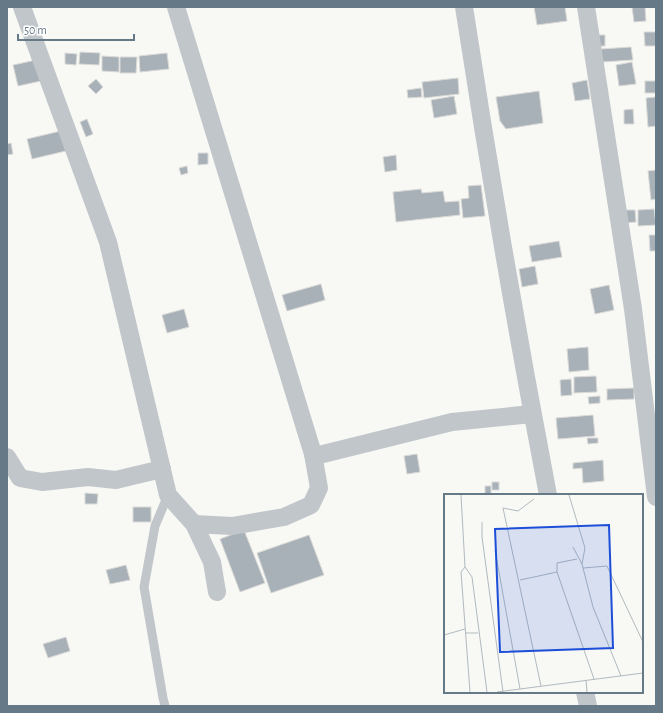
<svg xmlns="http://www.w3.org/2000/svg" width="663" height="713" viewBox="0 0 663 713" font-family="'Alegreya Sans',sans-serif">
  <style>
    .building { fill: #a8b1b7; stroke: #dadad8 }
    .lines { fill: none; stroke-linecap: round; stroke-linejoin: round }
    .service { stroke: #c1c6ca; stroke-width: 9 }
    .minor { stroke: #c1c6ca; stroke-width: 18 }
    .inset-road { fill: none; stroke: #b1babf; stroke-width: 1 }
    .view { fill: #1d4ed8; fill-opacity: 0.15; stroke: #1d4ed8; stroke-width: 2 }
    .inset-edge { fill: none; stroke: #667987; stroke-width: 2 }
  </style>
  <rect width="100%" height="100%" fill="#f8f8f5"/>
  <!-- building -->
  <g class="building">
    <polygon points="534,7 565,7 567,21 537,25"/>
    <polygon points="632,7 645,7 646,21 634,22"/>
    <polygon points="644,32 656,32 656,46 645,46"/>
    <rect x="596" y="35" width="9" height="11"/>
    <polygon points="631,47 633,60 602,62 601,49"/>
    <polygon points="80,52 100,53 99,65 79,64"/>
    <polygon points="65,53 77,54 76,65 65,64"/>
    <polygon points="167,53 169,69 140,72 139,56"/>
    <polygon points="102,56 119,57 119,72 102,71"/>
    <polygon points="120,57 137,57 136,73 120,73"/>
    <polygon points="36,60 41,81 18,86 13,65"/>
    <polygon points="632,62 636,84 619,86 616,65"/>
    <polygon points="458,78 459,94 424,98 422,82"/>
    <polygon points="96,79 103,87 96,94 88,86"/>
    <polygon points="587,80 590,99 575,101 572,83"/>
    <rect x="645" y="81" width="11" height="12"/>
    <polygon points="421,88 422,97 408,98 407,90"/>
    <polygon points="539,91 543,123 506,129 500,121 496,97"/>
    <polygon points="454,96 457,114 434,118 431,100"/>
    <polygon points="656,97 656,126 648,127 646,98"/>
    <polygon points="633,109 634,124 624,124 624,110"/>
    <polygon points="87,119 93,134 86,137 80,122"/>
    <polygon points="65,130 70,150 32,159 27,139"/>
    <polygon points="11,143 13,154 7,155 7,144"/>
    <polygon points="198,153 208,153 208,164 198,165"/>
    <polygon points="396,155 397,170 385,172 383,157"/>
    <polygon points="187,166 188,173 181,175 179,168"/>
    <polygon points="656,170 656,199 651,200 648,171"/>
    <polygon points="481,185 485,216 463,218 461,199 469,198 468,186"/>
    <polygon points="421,189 422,193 443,191 445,202 459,201 460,215 396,222 393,192"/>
    <polygon points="654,209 656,225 638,226 638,210"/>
    <polygon points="622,210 635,210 636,222 623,223"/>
    <polygon points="649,235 656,235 656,251 650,251"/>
    <polygon points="559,241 562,257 532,262 529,246"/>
    <polygon points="535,266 538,284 522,287 519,269"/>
    <polygon points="321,284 325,300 287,311 282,295"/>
    <polygon points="609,285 614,310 595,314 590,289"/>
    <polygon points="184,309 189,327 167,333 162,315"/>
    <polygon points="588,347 589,370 569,372 567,349"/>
    <polygon points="596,376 597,392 574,393 574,377"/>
    <polygon points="571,379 572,395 561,396 560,380"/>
    <polygon points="634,388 634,399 607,400 607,389"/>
    <polygon points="600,396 600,403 589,404 588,397"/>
    <polygon points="593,415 595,436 558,439 556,418"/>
    <polygon points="587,438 598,438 598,443 588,444"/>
    <polygon points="417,454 420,472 407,474 404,456"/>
    <polygon points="603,460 604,481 583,483 582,468 573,469 573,463"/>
    <rect x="492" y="482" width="7" height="8"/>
    <rect x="485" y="486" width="6" height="8"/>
    <polygon points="85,493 98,494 97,504 85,504"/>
    <rect x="133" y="507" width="18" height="15"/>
    <polygon points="244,530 265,583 240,592 220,539"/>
    <polygon points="309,535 324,575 271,593 257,553"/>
    <polygon points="126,565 130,580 110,584 106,570"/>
    <polygon points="66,637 70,651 48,658 43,644"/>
  </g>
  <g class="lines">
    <!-- service -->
    <polyline class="service" points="165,706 163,698 144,587 155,526 168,495"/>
    <!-- minor -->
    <g class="minor">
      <polyline points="22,7 108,242 168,495 194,524 212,562 217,592"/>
      <polyline points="176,7 313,454 319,455 452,422 532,414"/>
      <path d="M 464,7 C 489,170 517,333 548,495"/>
      <polyline points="586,7 633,309 656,497"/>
      <polyline points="7,457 20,478 42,482 88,477 116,480 128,477 162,469"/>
      <polyline points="194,524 232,526 284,517 311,505 319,488 313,454"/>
      <polyline points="585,692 588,706"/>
    </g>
  </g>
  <!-- overview -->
  <g transform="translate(444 494)">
    <rect width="199" height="199" fill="#f8f8f5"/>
    <path class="inset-road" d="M 17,1 L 21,73M 125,1 L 141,54 L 138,70M 90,5 L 74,17 L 59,14 L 97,192M 38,28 L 38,43 L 59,198M 129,53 L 138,70 L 149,113 L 177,182M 51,56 L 76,195M 139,74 L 163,72 L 199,148M 113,78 L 113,69 L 133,65M 76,86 L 113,78 L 150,185M 21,139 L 34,139M 0,141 L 21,135M 142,186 L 143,198M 26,198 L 17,78 L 21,73 L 28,83 L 43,198M 53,198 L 199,179"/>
    <path class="view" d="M 165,31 L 169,154 L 56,158 L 51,35 Z"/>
    <rect width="199" height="199" class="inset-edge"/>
  </g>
  <!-- border -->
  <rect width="663" height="713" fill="none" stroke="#667987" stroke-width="16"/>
  <!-- scale -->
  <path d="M18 34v6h116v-6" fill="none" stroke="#667987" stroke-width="2"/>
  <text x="24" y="34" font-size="12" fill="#667987" stroke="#ffffff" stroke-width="3" paint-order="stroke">50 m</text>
</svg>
